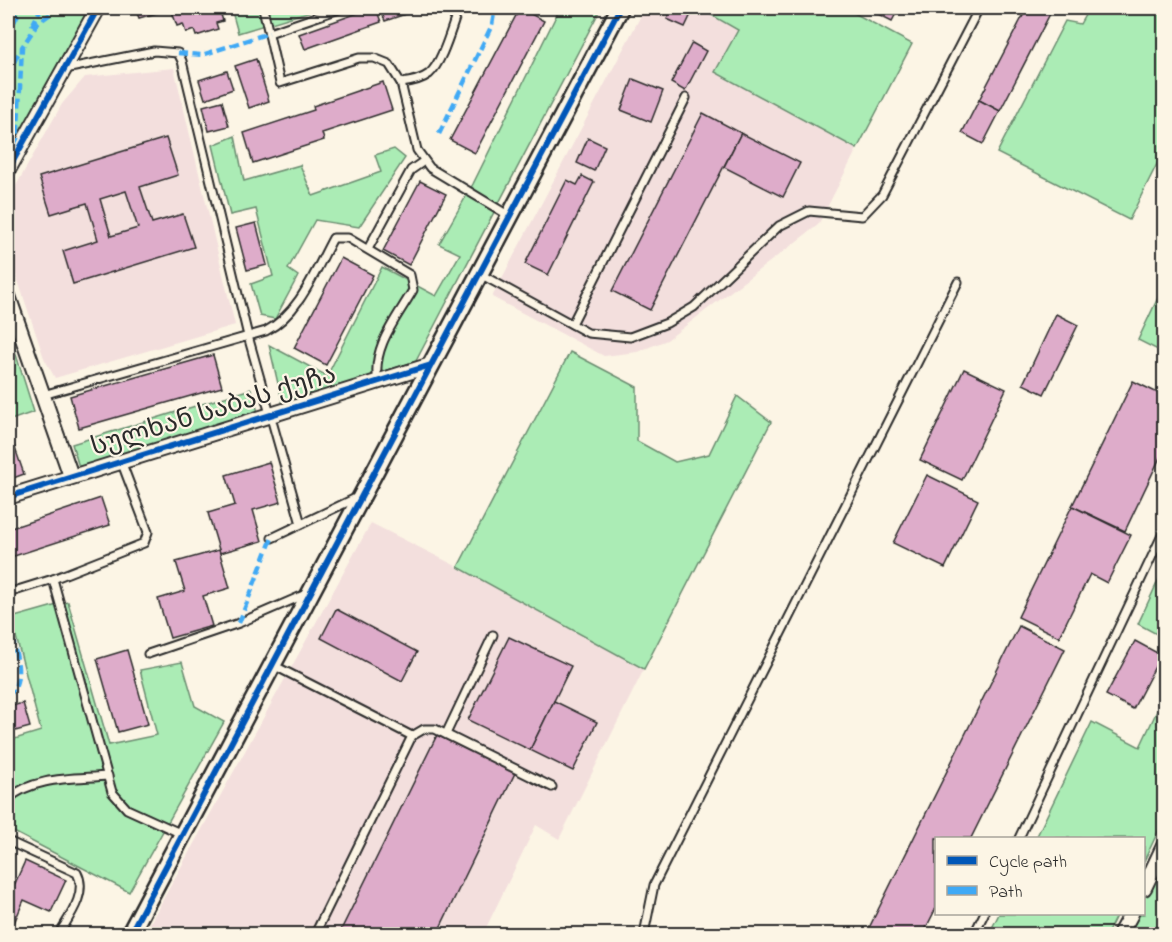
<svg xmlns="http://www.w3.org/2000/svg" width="1172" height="942" viewBox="0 0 1172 942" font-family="'Indie Flower','Noto Sans Georgian',sans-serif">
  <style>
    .built { fill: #f3dfdd }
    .green { fill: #abecb5; stroke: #6b8c70; stroke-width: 1.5 }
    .building { fill: #deacca; stroke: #2b2b2b; stroke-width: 1.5; fill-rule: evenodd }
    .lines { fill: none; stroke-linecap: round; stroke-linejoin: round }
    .service-casing { stroke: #2b2b2b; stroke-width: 11 }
    .minor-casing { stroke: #2b2b2b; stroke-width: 18 }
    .tertiary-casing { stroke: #2b2b2b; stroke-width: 21 }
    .service { stroke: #fcf5e5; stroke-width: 7 }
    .minor { stroke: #fcf5e5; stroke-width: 14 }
    .tertiary { stroke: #fcf5e5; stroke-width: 16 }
    .quiet { stroke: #3fa9f5; stroke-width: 4.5; stroke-dasharray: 9 4.5; stroke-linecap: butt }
    .cycleway-casing { stroke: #fcf5e5; stroke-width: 10 }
    .cycleway { stroke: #0057b8; stroke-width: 6 }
    .labels { text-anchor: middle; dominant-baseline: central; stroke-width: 4.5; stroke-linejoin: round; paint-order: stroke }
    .street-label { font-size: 26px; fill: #2b2b2b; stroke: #fcf5e5 }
  </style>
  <rect width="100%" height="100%" fill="#fcf5e5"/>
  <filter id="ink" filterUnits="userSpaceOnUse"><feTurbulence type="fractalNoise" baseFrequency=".0167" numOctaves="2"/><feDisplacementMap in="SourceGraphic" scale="12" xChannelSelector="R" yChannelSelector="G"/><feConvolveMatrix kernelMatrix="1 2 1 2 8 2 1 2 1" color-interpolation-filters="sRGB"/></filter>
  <g filter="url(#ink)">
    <!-- built -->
    <g class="built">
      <polygon points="645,8 711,8 708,14 738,30 715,72 857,149 818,225 667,340 637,352 604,356 492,297"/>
      <polygon points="174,68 235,325 55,378 44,358 8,251 8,200 62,104 85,77"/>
      <polygon points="371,523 458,567 644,669 559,839 536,825 483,934 144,934"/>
    </g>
    <!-- green -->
    <g class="green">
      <polygon points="8,8 94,8 8,162"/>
      <polygon points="231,8 318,8 318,9 238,33"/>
      <polygon points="560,8 601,8 416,361 283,405 269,345 327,376 382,267 436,296 460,254 439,244 473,184"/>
      <polygon points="711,8 845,8 912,44 857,149 715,72 738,30 708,13"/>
      <polygon points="1089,8 1164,8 1164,150 1129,220 997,153 1065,21 1080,24"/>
      <polygon points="235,136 244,181 300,165 313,196 381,172 375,155 394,149 405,158 359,227 315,220 288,269 298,276 275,319 260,316 251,284 273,276 256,209 230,215 213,145"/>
      <polygon points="1164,285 1164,353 1138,340"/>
      <polygon points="8,329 34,412 8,421"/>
      <polygon points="570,352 637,387 637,441 675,462 709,454 737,396 771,422 644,669 458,567"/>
      <polygon points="251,389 258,412 79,467 72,444"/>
      <polygon points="1164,568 1164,638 1138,624"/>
      <polygon points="68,602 109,745 157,735 140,670 182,662 195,706 224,722 129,892 8,829 8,741 41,731 11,618"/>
      <polygon points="1164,696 1164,819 1144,861 1144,838 1036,838 1092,722 1140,747"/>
      <polygon points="1164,846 1164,919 1157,934 1120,934 1131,914 1144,914 1144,888"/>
      <polygon points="999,914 1117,914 1107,934 989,934"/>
    </g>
    <!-- building -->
    <g class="building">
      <polygon points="135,8 219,8 223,21 216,23 218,29 196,36 194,30 186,33 183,24 177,26 171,9 139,18"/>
      <polygon points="372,8 376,8 381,22 305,49 299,34"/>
      <polygon points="380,8 423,8 385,21"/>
      <polygon points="520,8 544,21 475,153 450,140"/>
      <polygon points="672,8 694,8 685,27 667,19"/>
      <polygon points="866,8 899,8 892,21"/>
      <polygon points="1027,8 1053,8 1000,111 979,100"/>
      <polygon points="692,43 706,51 685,91 671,83"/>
      <polygon points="256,59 269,101 249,108 235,66"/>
      <polygon points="227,71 233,89 205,99 199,80"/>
      <polygon points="633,79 663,91 651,122 621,110"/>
      <polygon points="383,82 392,110 322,133 324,140 253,163 244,133 314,110 313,106"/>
      <polygon points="979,100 1000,111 983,144 962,133"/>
      <polygon points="222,101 229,126 209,131 203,106"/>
      <polygon points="703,113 741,133 650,310 612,291"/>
      <polygon points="741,133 800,163 783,197 724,167"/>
      <path d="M 166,138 L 178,175 L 140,187 L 152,223 L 183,214 L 194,247 L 73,284 L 63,251 L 98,240 L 87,203 L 51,214 L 39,177 ZM 126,191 L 138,228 L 111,236 L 100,199 Z"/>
      <polygon points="588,138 605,146 594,171 577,163"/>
      <polygon points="582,176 594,182 548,275 525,264 567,180 577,185"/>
      <polygon points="420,181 446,194 409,265 383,251"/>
      <polygon points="256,223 267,265 247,270 236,228"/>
      <polygon points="341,258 373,275 326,365 294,348"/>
      <polygon points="1056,314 1078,325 1044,394 1023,384"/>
      <polygon points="213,355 222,387 79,428 70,396"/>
      <polygon points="964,369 1006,389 962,480 920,460"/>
      <polygon points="1133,381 1164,396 1164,449 1125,531 1072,506"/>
      <polygon points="8,428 24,474 8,480"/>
      <polygon points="269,462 281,502 253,510 262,541 220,553 208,513 235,505 226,475"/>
      <polygon points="927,475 978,500 945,568 893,543"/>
      <polygon points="101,498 110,525 8,558 8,529"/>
      <polygon points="1072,506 1131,535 1107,583 1090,574 1059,637 1018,617"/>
      <polygon points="219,550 230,588 203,596 212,626 170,638 158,599 185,591 176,562"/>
      <polygon points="336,609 417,652 402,681 321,638"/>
      <polygon points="1019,626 1065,649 971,838 936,838 936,908 923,934 866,934"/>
      <polygon points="509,637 571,666 530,750 468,720"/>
      <polygon points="1135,641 1161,655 1133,709 1106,695"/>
      <polygon points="127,650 148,724 118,732 97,659"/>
      <polygon points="554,701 597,722 573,771 530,750"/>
      <polygon points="23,703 30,727 8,733 8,707"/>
      <polygon points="437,735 515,773 437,934 339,934"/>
      <polygon points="25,861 66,880 51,912 24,900 10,932 8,930 8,887 12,890"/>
    </g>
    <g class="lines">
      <!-- service casing -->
      <g class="service-casing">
        <g id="service">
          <polyline points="263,8 280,83 359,58 374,58 389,64 401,83 417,150 430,168 508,215"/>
          <polyline points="269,33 342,8"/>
          <polyline points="65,69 154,51 178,53 182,61 248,336 301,524"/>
          <path d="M 401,83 C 410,82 421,80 429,74 C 443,62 452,25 459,8"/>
          <polyline points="368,249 411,170 424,161"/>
          <polyline points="480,274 588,333 630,337 667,323 694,307 779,226 809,211 862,216 882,195 979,8"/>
          <polyline points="572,324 686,98"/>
          <path d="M 43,395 L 266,331 C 300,313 315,271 333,238 L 348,238 L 410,275 L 413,290 C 397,318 371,348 378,382"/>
          <polyline points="121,461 148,532 144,543 53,579 112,792 127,809 182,834"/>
          <polyline points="272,538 358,497"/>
          <polyline points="8,593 53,579"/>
          <polyline points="148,654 239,623 306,594"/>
          <polyline points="273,665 412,736"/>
          <polyline points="446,734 493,635"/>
          <path d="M 8,799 C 34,776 75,779 108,776"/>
          <polyline points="1019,838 1164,531"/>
          <path d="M 8,841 L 77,873 C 88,893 69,917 59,934"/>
          <polyline points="315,934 412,736 424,729 435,729 552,787"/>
          <polyline points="644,934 654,885 958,282"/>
          <polyline points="974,934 984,914"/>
        </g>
      </g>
      <!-- minor casing -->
      <g class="minor-casing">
        <g id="minor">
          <polyline points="8,170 98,8"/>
          <polyline points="8,296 71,476"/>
          <polyline points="8,497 431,365"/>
          <polyline points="1144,888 1164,846"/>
          <polyline points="1120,934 1131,914"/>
        </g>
      </g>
      <!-- tertiary casing -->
      <g class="tertiary-casing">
        <polyline id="tertiary" points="130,934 620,8"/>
      </g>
      <!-- service -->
      <use href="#service" class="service"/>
      <!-- minor -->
      <use href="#minor" class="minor"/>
      <!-- tertiary -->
      <use href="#tertiary" class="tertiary"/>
      <!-- quiet -->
      <g class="quiet">
        <polyline points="32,26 41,8"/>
        <polyline points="8,34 21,8"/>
        <polyline points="178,53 202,55 269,33"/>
        <polyline points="8,74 20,50"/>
        <polyline points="8,115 18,121"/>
        <polyline points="439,134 492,25 495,8"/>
        <polyline points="8,145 16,126"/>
        <polyline points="17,147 22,47 39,22 59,8"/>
        <polyline points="239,623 272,538"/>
        <path d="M 8,624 C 13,645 28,679 8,696"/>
      </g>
      <!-- cycleway casing -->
      <g class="cycleway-casing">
        <g id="cycleway">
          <polyline points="8,170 98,8"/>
          <polyline points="8,497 431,365"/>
          <polyline points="130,934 620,8"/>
        </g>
      </g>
      <!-- cycleway -->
      <use href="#cycleway" class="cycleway"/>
    </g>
  </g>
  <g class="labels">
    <!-- street labels -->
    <g class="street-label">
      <text transform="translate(214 412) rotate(-17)">სულხან საბას ქუჩა</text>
    </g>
  </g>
  <!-- margin -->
  <rect width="1172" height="942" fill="none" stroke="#fcf5e5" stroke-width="30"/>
  <rect x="15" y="15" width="1142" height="912" fill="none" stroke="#2b2b2b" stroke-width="2" filter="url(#ink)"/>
  <!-- legend -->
  <rect x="935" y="837" width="210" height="78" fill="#fcf5e5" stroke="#a8a49b" stroke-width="1.5"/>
  <rect x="947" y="856" width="30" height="9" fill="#0057b8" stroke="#a8a49b" stroke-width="1.5"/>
  <text x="989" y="867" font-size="18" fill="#2b2b2b">Cycle path</text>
  <rect x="947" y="886" width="30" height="9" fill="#3fa9f5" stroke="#a8a49b" stroke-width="1.5"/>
  <text x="989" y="897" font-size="18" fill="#2b2b2b">Path</text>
</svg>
